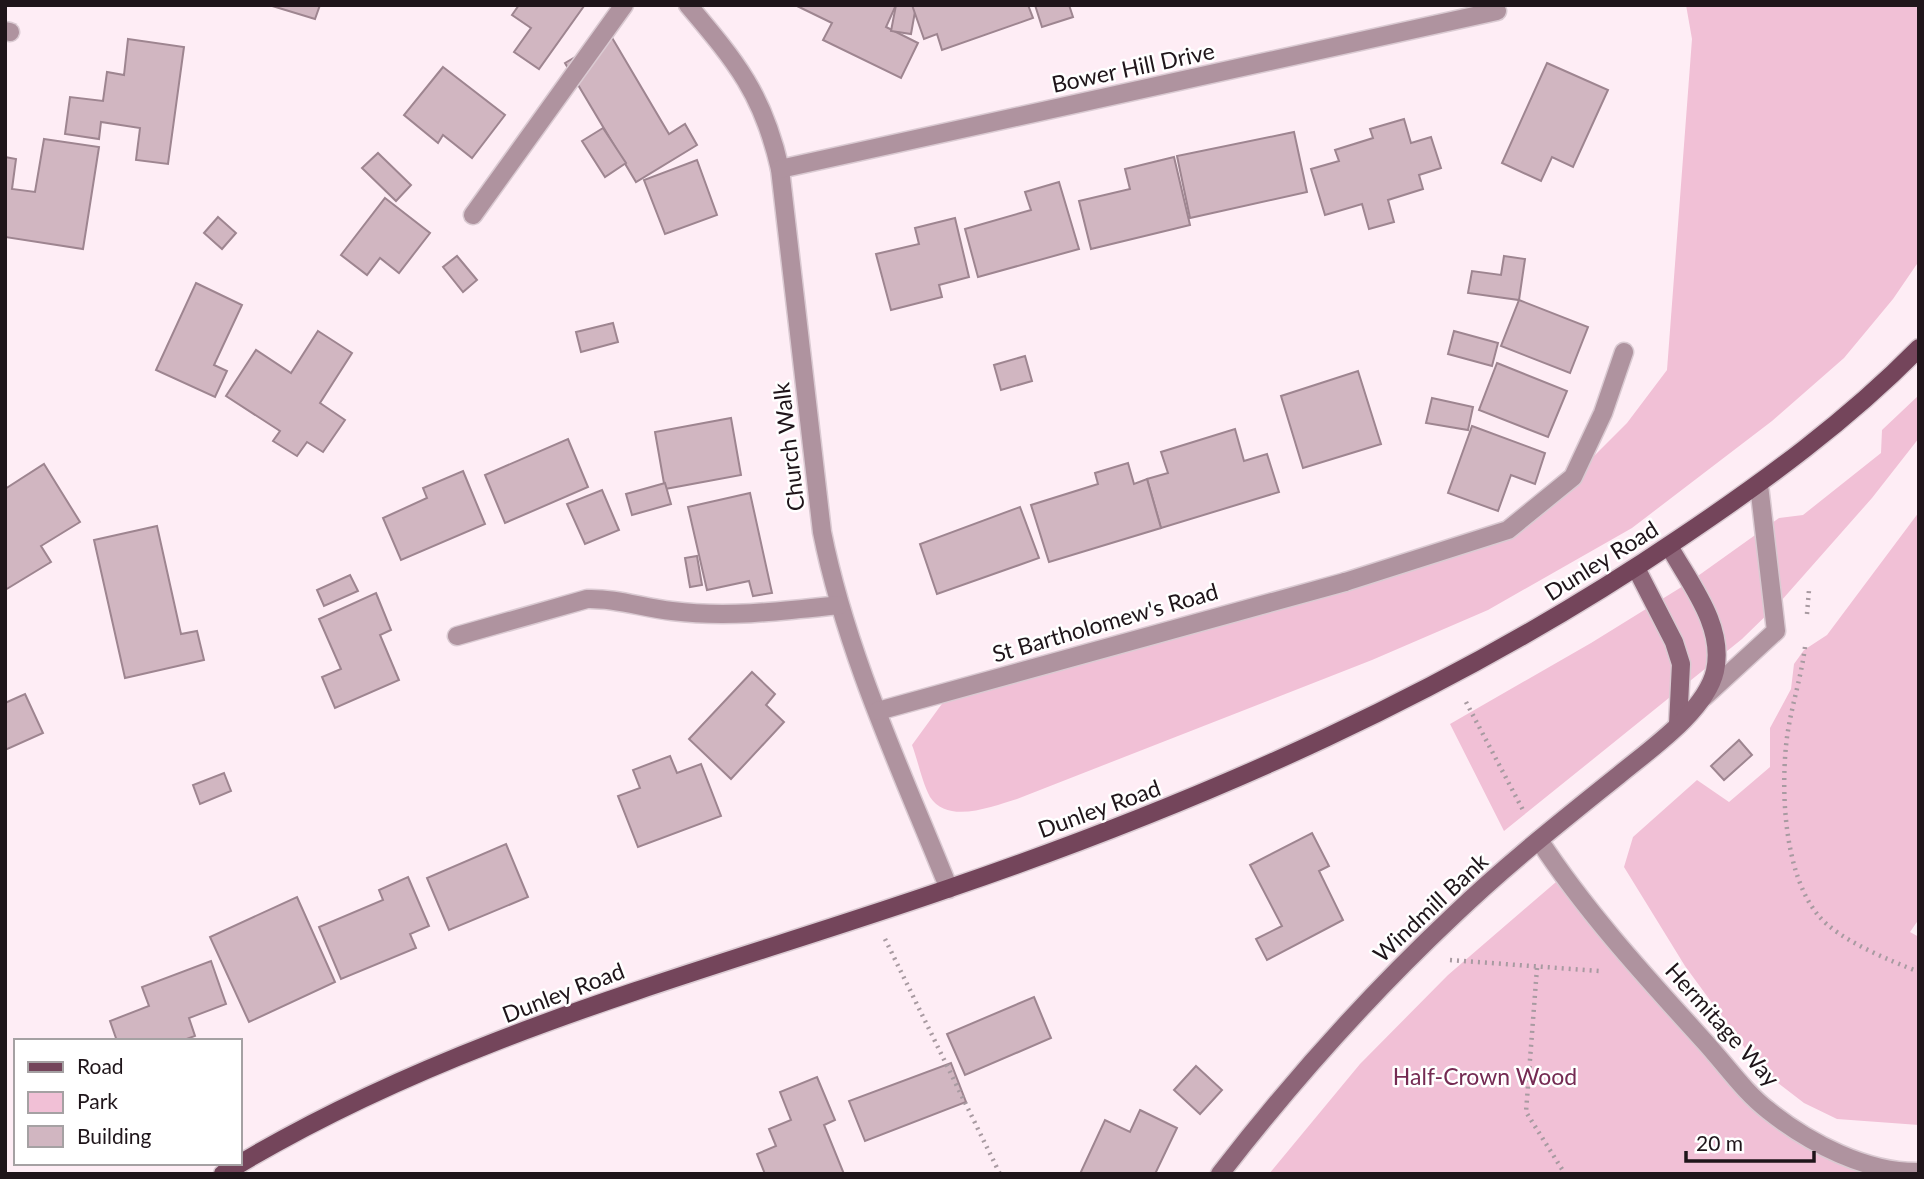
<svg xmlns="http://www.w3.org/2000/svg" width="1924" height="1179" viewBox="0 0 1924 1179" font-family="Lato,sans-serif">
  <style>
    .green { fill: #f1c0d6 }
    .building { fill: #d1b6c1; stroke: #9e8590; stroke-width: 2 }
    .lines { fill: none; stroke-linecap: round; stroke-linejoin: round }
    .service-casing { stroke: #dacad2; stroke-width: 21 }
    .minor-casing { stroke: #dacad2; stroke-width: 21 }
    .secondary-casing { stroke: #dacad2; stroke-width: 21 }
    .primary-casing { stroke: #dacad2; stroke-width: 21 }
    .path { stroke: #a89aa1; stroke-width: 4.5; stroke-dasharray: 2 5; stroke-linecap: butt }
    .service { stroke: #af939f; stroke-width: 18 }
    .minor { stroke: #af939f; stroke-width: 18 }
    .secondary { stroke: #8d6578; stroke-width: 18 }
    .primary { stroke: #74455b; stroke-width: 18 }
    .labels { text-anchor: middle; dominant-baseline: central; stroke-width: 5; stroke-linejoin: round; paint-order: stroke }
    .street-label { font-size: 23px; fill: #1f151a; stroke: #fff }
    .park-label { font-size: 23px; fill: #752b53; stroke: #fff }
  </style>
  <rect width="100%" height="100%" fill="#feedf5"/>
  <!-- green -->
  <g class="green">
    <path d="M 1686,5 L 1919,5 L 1919,261 L 1893,299 L 1844,358 L 1772,421 L 1632,528 L 1488,610 L 1372,660 L 1017,799 C 993,806 948,825 930,797 C 922,782 918,761 912,745 L 952,690 L 1508,530 L 1573,477 L 1627,423 L 1667,370 L 1692,39 Z"/>
    <polygon points="1919,395 1919,438 1872,498 1781,601 1742,639 1504,831 1450,724 1591,643 1688,583 1779,518 1803,515 1881,453 1882,430"/>
    <polygon points="1919,512 1919,919 1910,932 1919,937 1919,1125 1837,1119 1804,1103 1761,1070 1685,966 1624,867 1633,837 1697,780 1729,802 1770,767 1770,728 1791,689 1794,664 1804,650 1827,635"/>
    <polygon points="1563,876 1767,1111 1814,1141 1919,1174 1269,1174 1360,1064 1448,975"/>
  </g>
  <!-- building -->
  <g class="building">
    <polygon points="269,5 320,5 315,19"/>
    <polygon points="519,5 584,6 539,69 514,52 531,28 512,15"/>
    <polygon points="795,5 896,5 886,27 918,43 901,78 823,40 832,23"/>
    <polygon points="896,5 916,6 911,34 891,31"/>
    <polygon points="912,5 1028,5 1033,18 942,50 937,34 924,39"/>
    <polygon points="1035,5 1069,5 1073,17 1042,27"/>
    <polygon points="611,36 669,134 685,124 697,145 636,182 565,63"/>
    <polygon points="128,39 184,47 168,164 136,160 140,128 101,122 99,139 65,134 70,97 103,101 107,72 124,75"/>
    <polygon points="1547,63 1608,90 1573,167 1552,157 1541,181 1502,163"/>
    <polygon points="443,67 505,115 472,158 443,135 438,143 404,115"/>
    <polygon points="1404,119 1411,143 1431,137 1441,168 1419,175 1423,189 1388,200 1394,222 1369,229 1362,204 1325,215 1311,169 1339,161 1335,150 1373,138 1370,129"/>
    <polygon points="603,128 626,163 605,177 582,141"/>
    <polygon points="1294,132 1307,192 1190,218 1177,156"/>
    <polygon points="44,139 99,147 83,249 5,237 5,157 16,159 12,189 35,192"/>
    <polygon points="378,153 411,185 396,201 362,168"/>
    <polygon points="1174,157 1190,225 1091,249 1079,201 1130,189 1125,169"/>
    <polygon points="697,160 717,215 665,234 644,180"/>
    <polygon points="1059,182 1079,249 978,277 965,229 1031,210 1025,192"/>
    <polygon points="385,198 430,233 399,273 380,258 367,275 341,255"/>
    <polygon points="218,217 236,233 222,249 204,233"/>
    <polygon points="955,218 969,277 939,285 942,297 891,310 876,254 919,244 915,228"/>
    <polygon points="457,256 477,280 463,292 443,267"/>
    <polygon points="1504,256 1525,259 1519,300 1468,293 1472,271 1501,275"/>
    <polygon points="196,283 242,305 214,365 227,371 215,397 156,370"/>
    <polygon points="1519,300 1588,327 1570,373 1501,346"/>
    <polygon points="613,323 618,342 581,352 576,332"/>
    <polygon points="318,331 352,353 320,403 345,420 323,452 307,442 297,456 273,441 280,431 226,396 256,350 291,373"/>
    <polygon points="1454,331 1498,343 1492,366 1448,354"/>
    <polygon points="1025,356 1032,381 1001,390 994,365"/>
    <polygon points="1497,363 1567,391 1548,437 1479,410"/>
    <polygon points="1358,371 1381,444 1303,468 1281,396"/>
    <polygon points="1432,398 1473,407 1468,430 1426,423"/>
    <polygon points="731,418 741,475 665,489 655,432"/>
    <polygon points="1472,426 1545,453 1535,484 1511,475 1498,511 1448,493"/>
    <polygon points="1235,429 1244,461 1267,454 1279,492 1161,528 1147,479 1168,473 1161,452"/>
    <polygon points="568,439 588,487 505,523 485,475"/>
    <polygon points="1128,463 1134,484 1147,479 1161,528 1049,562 1031,505 1098,484 1095,473"/>
    <polygon points="44,464 80,522 41,546 51,562 5,590 5,489"/>
    <polygon points="463,471 485,524 401,560 383,518 427,498 423,488"/>
    <polygon points="665,483 671,504 632,515 626,494"/>
    <polygon points="602,490 619,530 585,544 567,504"/>
    <polygon points="750,493 772,593 753,596 749,581 707,590 688,507"/>
    <polygon points="1020,507 1039,558 937,594 920,544"/>
    <polygon points="157,526 181,634 197,631 204,660 125,678 94,540"/>
    <polygon points="697,556 702,585 690,587 685,558"/>
    <polygon points="350,575 358,591 324,606 317,590"/>
    <polygon points="376,593 391,630 380,635 399,680 335,708 322,677 341,669 319,619"/>
    <polygon points="752,672 775,694 766,705 784,722 731,779 689,739"/>
    <polygon points="25,694 43,733 5,750 5,703"/>
    <polygon points="1739,740 1752,755 1724,780 1711,766"/>
    <polygon points="670,756 677,773 701,764 721,816 638,847 618,796 640,788 633,770"/>
    <polygon points="224,773 231,791 200,804 193,785"/>
    <polygon points="1312,833 1329,866 1319,871 1343,920 1267,960 1256,939 1282,926 1250,865"/>
    <polygon points="506,844 528,897 449,930 427,878"/>
    <polygon points="408,877 429,926 410,934 416,948 341,979 319,927 383,900 379,890"/>
    <polygon points="297,897 335,982 249,1022 210,937"/>
    <polygon points="211,961 226,1004 189,1018 195,1036 181,1041 117,1041 110,1021 149,1006 142,987"/>
    <polygon points="1034,997 1051,1038 965,1075 947,1034"/>
    <polygon points="951,1063 966,1102 865,1141 849,1101"/>
    <polygon points="1196,1066 1222,1090 1200,1114 1174,1090"/>
    <polygon points="817,1077 835,1120 824,1125 844,1174 765,1174 757,1154 776,1146 769,1129 791,1120 780,1092"/>
    <polygon points="1140,1110 1177,1128 1155,1174 1080,1174 1105,1120 1130,1132"/>
  </g>
  <g class="lines">
    <!-- service casing -->
    <g class="service-casing">
      <g id="service">
        <polyline points="473,215 624,5"/>
        <polyline points="1345,582 1508,530 1573,477 1603,413 1624,352"/>
        <polyline points="1704,697 1776,631 1759,485"/>
      </g>
    </g>
    <!-- minor casing -->
    <g class="minor-casing">
      <g id="minor">
        <path d="M 688,5 C 737,63 763,94 780,169 L 822,532 C 847,656 902,772 949,889"/>
        <polyline points="5,31 10,32"/>
        <polyline points="780,169 1497,11"/>
        <path d="M 457,636 L 587,599 C 617,598 643,608 672,611 C 728,618 784,611 839,605"/>
        <polyline points="878,711 1345,582"/>
        <path d="M 1539,840 C 1586,912 1646,977 1704,1041 C 1725,1064 1745,1093 1769,1111 C 1809,1143 1867,1173 1919,1172"/>
      </g>
    </g>
    <!-- secondary casing -->
    <g class="secondary-casing">
      <g id="secondary">
        <polyline points="1636,568 1674,642 1681,664 1678,725"/>
        <path d="M 1220,1174 C 1292,1081 1369,995 1454,915 C 1506,865 1563,820 1619,775 C 1649,750 1706,711 1715,671 C 1725,626 1690,584 1669,546"/>
      </g>
    </g>
    <!-- primary casing -->
    <g class="primary-casing">
      <path id="primary" d="M 223,1174 C 446,1036 704,973 950,888 C 1207,800 1454,691 1680,538 C 1765,481 1847,421 1919,348"/>
    </g>
    <!-- path -->
    <g class="path">
      <polyline points="1807,614 1809,590"/>
      <path d="M 1805,647 C 1801,680 1789,713 1786,746 C 1781,796 1785,875 1818,915 C 1838,940 1889,960 1919,972"/>
      <polyline points="1466,702 1524,812"/>
      <polyline points="885,939 1000,1174"/>
      <polyline points="1450,960 1599,971"/>
      <polyline points="1537,968 1526,1112 1565,1174"/>
    </g>
    <!-- service -->
    <use href="#service" class="service"/>
    <!-- minor -->
    <use href="#minor" class="minor"/>
    <!-- secondary -->
    <use href="#secondary" class="secondary"/>
    <!-- primary -->
    <use href="#primary" class="primary"/>
  </g>
  <g class="labels">
    <!-- street labels -->
    <g class="street-label">
      <text transform="translate(1133 67) rotate(-12)">Bower Hill Drive</text>
      <text transform="translate(788 447) rotate(-97)">Church Walk</text>
      <text transform="translate(1601 560) rotate(-32)">Dunley Road</text>
      <text transform="translate(1105 622) rotate(-16)">St Bartholomew's Road</text>
      <text transform="translate(1099 808) rotate(-20)">Dunley Road</text>
      <text transform="translate(1430 907) rotate(-43)">Windmill Bank</text>
      <text transform="translate(563 992) rotate(-21)">Dunley Road</text>
      <text transform="translate(1723 1024) rotate(48)">Hermitage Way</text>
    </g>
    <!-- park labels -->
    <g class="park-label">
      <text x="1485" y="1076">Half-Crown Wood</text>
    </g>
  </g>
  <!-- border -->
  <rect width="1924" height="1179" fill="none" stroke="#1f151a" stroke-width="14"/>
  <!-- legend -->
  <rect x="14" y="1039" width="228" height="126" fill="#ffffff" stroke="#a5a1a3" stroke-width="2"/>
  <rect x="28" y="1062" width="35" height="10" fill="#74455b" stroke="#a5a1a3" stroke-width="2"/>
  <text x="77" y="1074" font-size="21" fill="#1f151a">Road</text>
  <rect x="28" y="1092" width="35" height="21" fill="#f1c0d6" stroke="#a5a1a3" stroke-width="2"/>
  <text x="77" y="1109" font-size="21" fill="#1f151a">Park</text>
  <rect x="28" y="1126" width="35" height="21" fill="#d1b6c1" stroke="#a5a1a3" stroke-width="2"/>
  <text x="77" y="1144" font-size="21" fill="#1f151a">Building</text>
  <!-- scale -->
  <path d="M1686 1151v10h128v-10" fill="none" stroke="#1f151a" stroke-width="3.5"/>
  <text x="1696" y="1151" font-size="21" fill="#1f151a" stroke="#ffffff" stroke-width="5" paint-order="stroke">20 m</text>
</svg>
